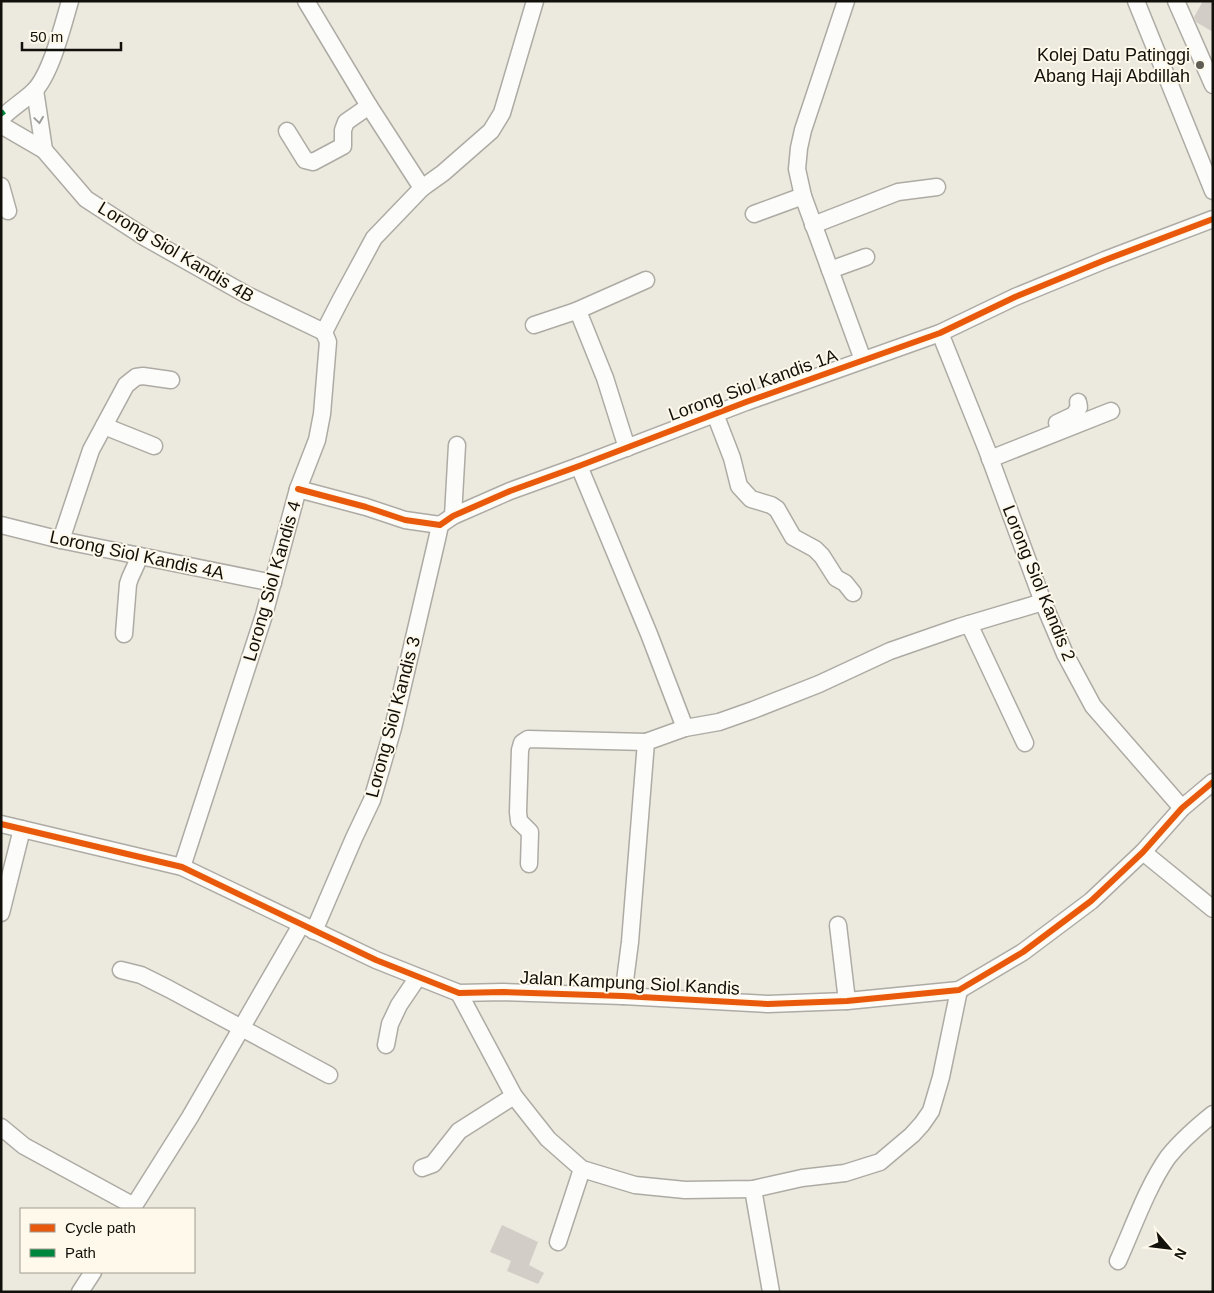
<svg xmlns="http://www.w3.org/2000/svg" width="1214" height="1293" viewBox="0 0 1214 1293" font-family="Arial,sans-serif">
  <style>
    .building { fill: #d2cec7 }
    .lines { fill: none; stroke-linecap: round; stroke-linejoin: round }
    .minor-casing { stroke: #aeaba4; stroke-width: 19 }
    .minor { stroke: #fcfcfa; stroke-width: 16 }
    .quiet { stroke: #00873e; stroke-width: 5; stroke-dasharray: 10 5; stroke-linecap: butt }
    .cycleway-casing { stroke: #fef9ea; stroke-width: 9 }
    .cycleway { stroke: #e8590c; stroke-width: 6 }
    .oneway { stroke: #9e9e9a }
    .poi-dot { fill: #5e5c55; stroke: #fef9ea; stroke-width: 2 }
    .labels { text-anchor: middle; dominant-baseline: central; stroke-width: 4; stroke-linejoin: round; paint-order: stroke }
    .poi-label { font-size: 18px; fill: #12100a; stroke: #fef9ea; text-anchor: end }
    .street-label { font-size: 18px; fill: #12100a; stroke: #fef9ea }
  </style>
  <rect width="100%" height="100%" fill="#ece9df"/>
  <!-- building -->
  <g class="building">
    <polygon points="1203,1 1213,1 1213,32 1196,22 1194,17"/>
    <polygon points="502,1225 538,1242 529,1265 544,1273 538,1284 507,1271 511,1261 490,1252"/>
  </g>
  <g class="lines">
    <!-- minor casing -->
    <g class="minor-casing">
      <g id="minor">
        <polyline points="306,1 369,106 422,188"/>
        <polyline points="846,1 803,130 799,148 797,169 803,196 863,360"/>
        <polyline points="1136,1 1213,191"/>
        <polyline points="1176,1 1213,85"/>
        <polyline points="35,90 44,150"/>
        <path d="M 1,119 C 11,108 24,101 34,91 C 51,74 63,25 70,1"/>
        <polyline points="1,125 44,150 86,199 146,238 247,295 324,332"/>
        <polyline points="287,131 305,160 313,162 343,146 343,130 346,122 369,106"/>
        <polyline points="1,186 8,211"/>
        <polyline points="754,214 803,196"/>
        <polyline points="813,225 898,192 937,187"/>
        <polyline points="830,270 866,257"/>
        <polyline points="576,311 646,280"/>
        <polyline points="534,325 576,311 580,316 605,378 627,448"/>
        <polyline points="940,333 987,450 1043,602 1065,654 1093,706 1182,808"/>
        <polyline points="715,414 732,458 739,486 751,499 771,505 777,509 793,537 815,549 822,556 836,578 845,583 853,593"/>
        <polyline points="1057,423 1074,415 1079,407 1078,402"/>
        <polyline points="104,426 154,446"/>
        <polyline points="990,459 1111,411"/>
        <polyline points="579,466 649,634 685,728"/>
        <polyline points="298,489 366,507 405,520 440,525 453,516 510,491 579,466 746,402 940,333 1015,297 1105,260 1213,219"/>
        <polyline points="453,516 457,445"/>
        <polyline points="1,525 61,540 273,583"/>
        <polyline points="61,540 91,450 126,385 136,377 143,376 171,380"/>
        <polyline points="969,624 1025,743"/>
        <polyline points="124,634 128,584 130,578 140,556"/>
        <polyline points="1,824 182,867 376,960 459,993 503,992 623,996 768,1004 847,1001 959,990 1023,952 1091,901 1143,852 1182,808 1213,782"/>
        <polyline points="1143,852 1213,909"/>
        <polyline points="529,864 530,832 519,821 518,812 520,750 522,743 528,739 646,742"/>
        <polyline points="182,867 264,615 298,489 317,440 322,414 328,342 324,332 341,299 374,238 422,188 443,173 491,131 502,113 535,1"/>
        <polyline points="1,913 22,829"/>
        <polyline points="838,925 847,1001"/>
        <polyline points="314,931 354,838 372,800 393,728 437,539 440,525"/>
        <polyline points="121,970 141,975 169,989 329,1075"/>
        <polyline points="459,993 514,1096 548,1139 582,1169 635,1185 685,1190 753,1189 802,1178 845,1173 880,1162 912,1135 922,1124 931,1111 941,1077 959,990"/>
        <polyline points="623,996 630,942 646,742 685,728 719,722 753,710 819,684 890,651 959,627 1043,602"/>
        <polyline points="386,1045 390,1024 399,1005 418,977"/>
        <polyline points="1,1127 24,1146 134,1206"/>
        <polyline points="422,1168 433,1164 459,1131 514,1096"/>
        <polyline points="753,1189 771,1292"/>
        <polyline points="132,1209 190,1117 301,925"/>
        <polyline points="558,1242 582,1169"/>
        <path d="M 1118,1261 C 1133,1228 1147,1187 1168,1157 C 1180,1142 1198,1126 1213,1114"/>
        <polyline points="80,1292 93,1272"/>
      </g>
    </g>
    <!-- minor -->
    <use href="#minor" class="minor"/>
    <!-- quiet -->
    <polyline class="quiet" points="1,111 4,115"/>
    <!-- cycleway casing -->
    <g class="cycleway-casing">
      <g id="cycleway">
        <polyline points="298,489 366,507 405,520 440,525 453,516 510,491 579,466 746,402 940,333 1015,297 1105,260 1213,219"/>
        <polyline points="1,824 182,867 376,960 459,993 503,992 623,996 768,1004 847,1001 959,990 1023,952 1091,901 1143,852 1182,808 1213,782"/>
      </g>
    </g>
    <!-- cycleway -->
    <use href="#cycleway" class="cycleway"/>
  </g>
  <!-- one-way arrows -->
  <defs><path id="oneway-chevron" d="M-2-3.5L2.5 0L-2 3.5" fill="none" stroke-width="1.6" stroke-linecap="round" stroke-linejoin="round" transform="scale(1.25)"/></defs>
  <use class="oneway" href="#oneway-chevron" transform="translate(39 120) rotate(82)"/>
  <!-- markers -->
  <circle class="poi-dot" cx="1200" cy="65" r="5"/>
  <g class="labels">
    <!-- poi labels -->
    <g class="poi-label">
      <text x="1190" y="55">Kolej Datu Patinggi<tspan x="1190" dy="21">Abang Haji Abdillah</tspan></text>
    </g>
    <!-- street labels -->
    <g class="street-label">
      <text transform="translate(176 252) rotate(31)">Lorong Siol Kandis 4B</text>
      <text transform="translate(753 385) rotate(-20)">Lorong Siol Kandis 1A</text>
      <text transform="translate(137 555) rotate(12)">Lorong Siol Kandis 4A</text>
      <text transform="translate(272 581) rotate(-74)">Lorong Siol Kandis 4</text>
      <text transform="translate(1039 583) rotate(68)">Lorong Siol Kandis 2</text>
      <text transform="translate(393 717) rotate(-75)">Lorong Siol Kandis 3</text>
      <text transform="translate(630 983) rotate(3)">Jalan Kampung Siol Kandis</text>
    </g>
  </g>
  <!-- border -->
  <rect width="1214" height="1293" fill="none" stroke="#12100a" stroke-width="5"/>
  <!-- legend -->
  <rect x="20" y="1208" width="175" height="65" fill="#fef9ea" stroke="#a09c90"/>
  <rect x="30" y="1224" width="25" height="8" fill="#e8590c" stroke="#a09c90"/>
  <text x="65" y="1233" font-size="15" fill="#12100a">Cycle path</text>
  <rect x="30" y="1249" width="25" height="8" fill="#00873e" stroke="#a09c90"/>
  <text x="65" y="1258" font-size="15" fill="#12100a">Path</text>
  <!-- north arrow -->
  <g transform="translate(1169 1248) rotate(118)" stroke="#fef9ea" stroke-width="4" paint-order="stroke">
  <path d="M0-4L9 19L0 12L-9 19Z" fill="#12100a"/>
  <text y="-8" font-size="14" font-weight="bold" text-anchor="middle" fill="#12100a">N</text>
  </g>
  <!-- scale -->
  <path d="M22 42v8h99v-8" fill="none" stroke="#12100a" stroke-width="2.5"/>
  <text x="30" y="42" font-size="15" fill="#12100a" stroke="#fef9ea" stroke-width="4" paint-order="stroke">50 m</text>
</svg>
